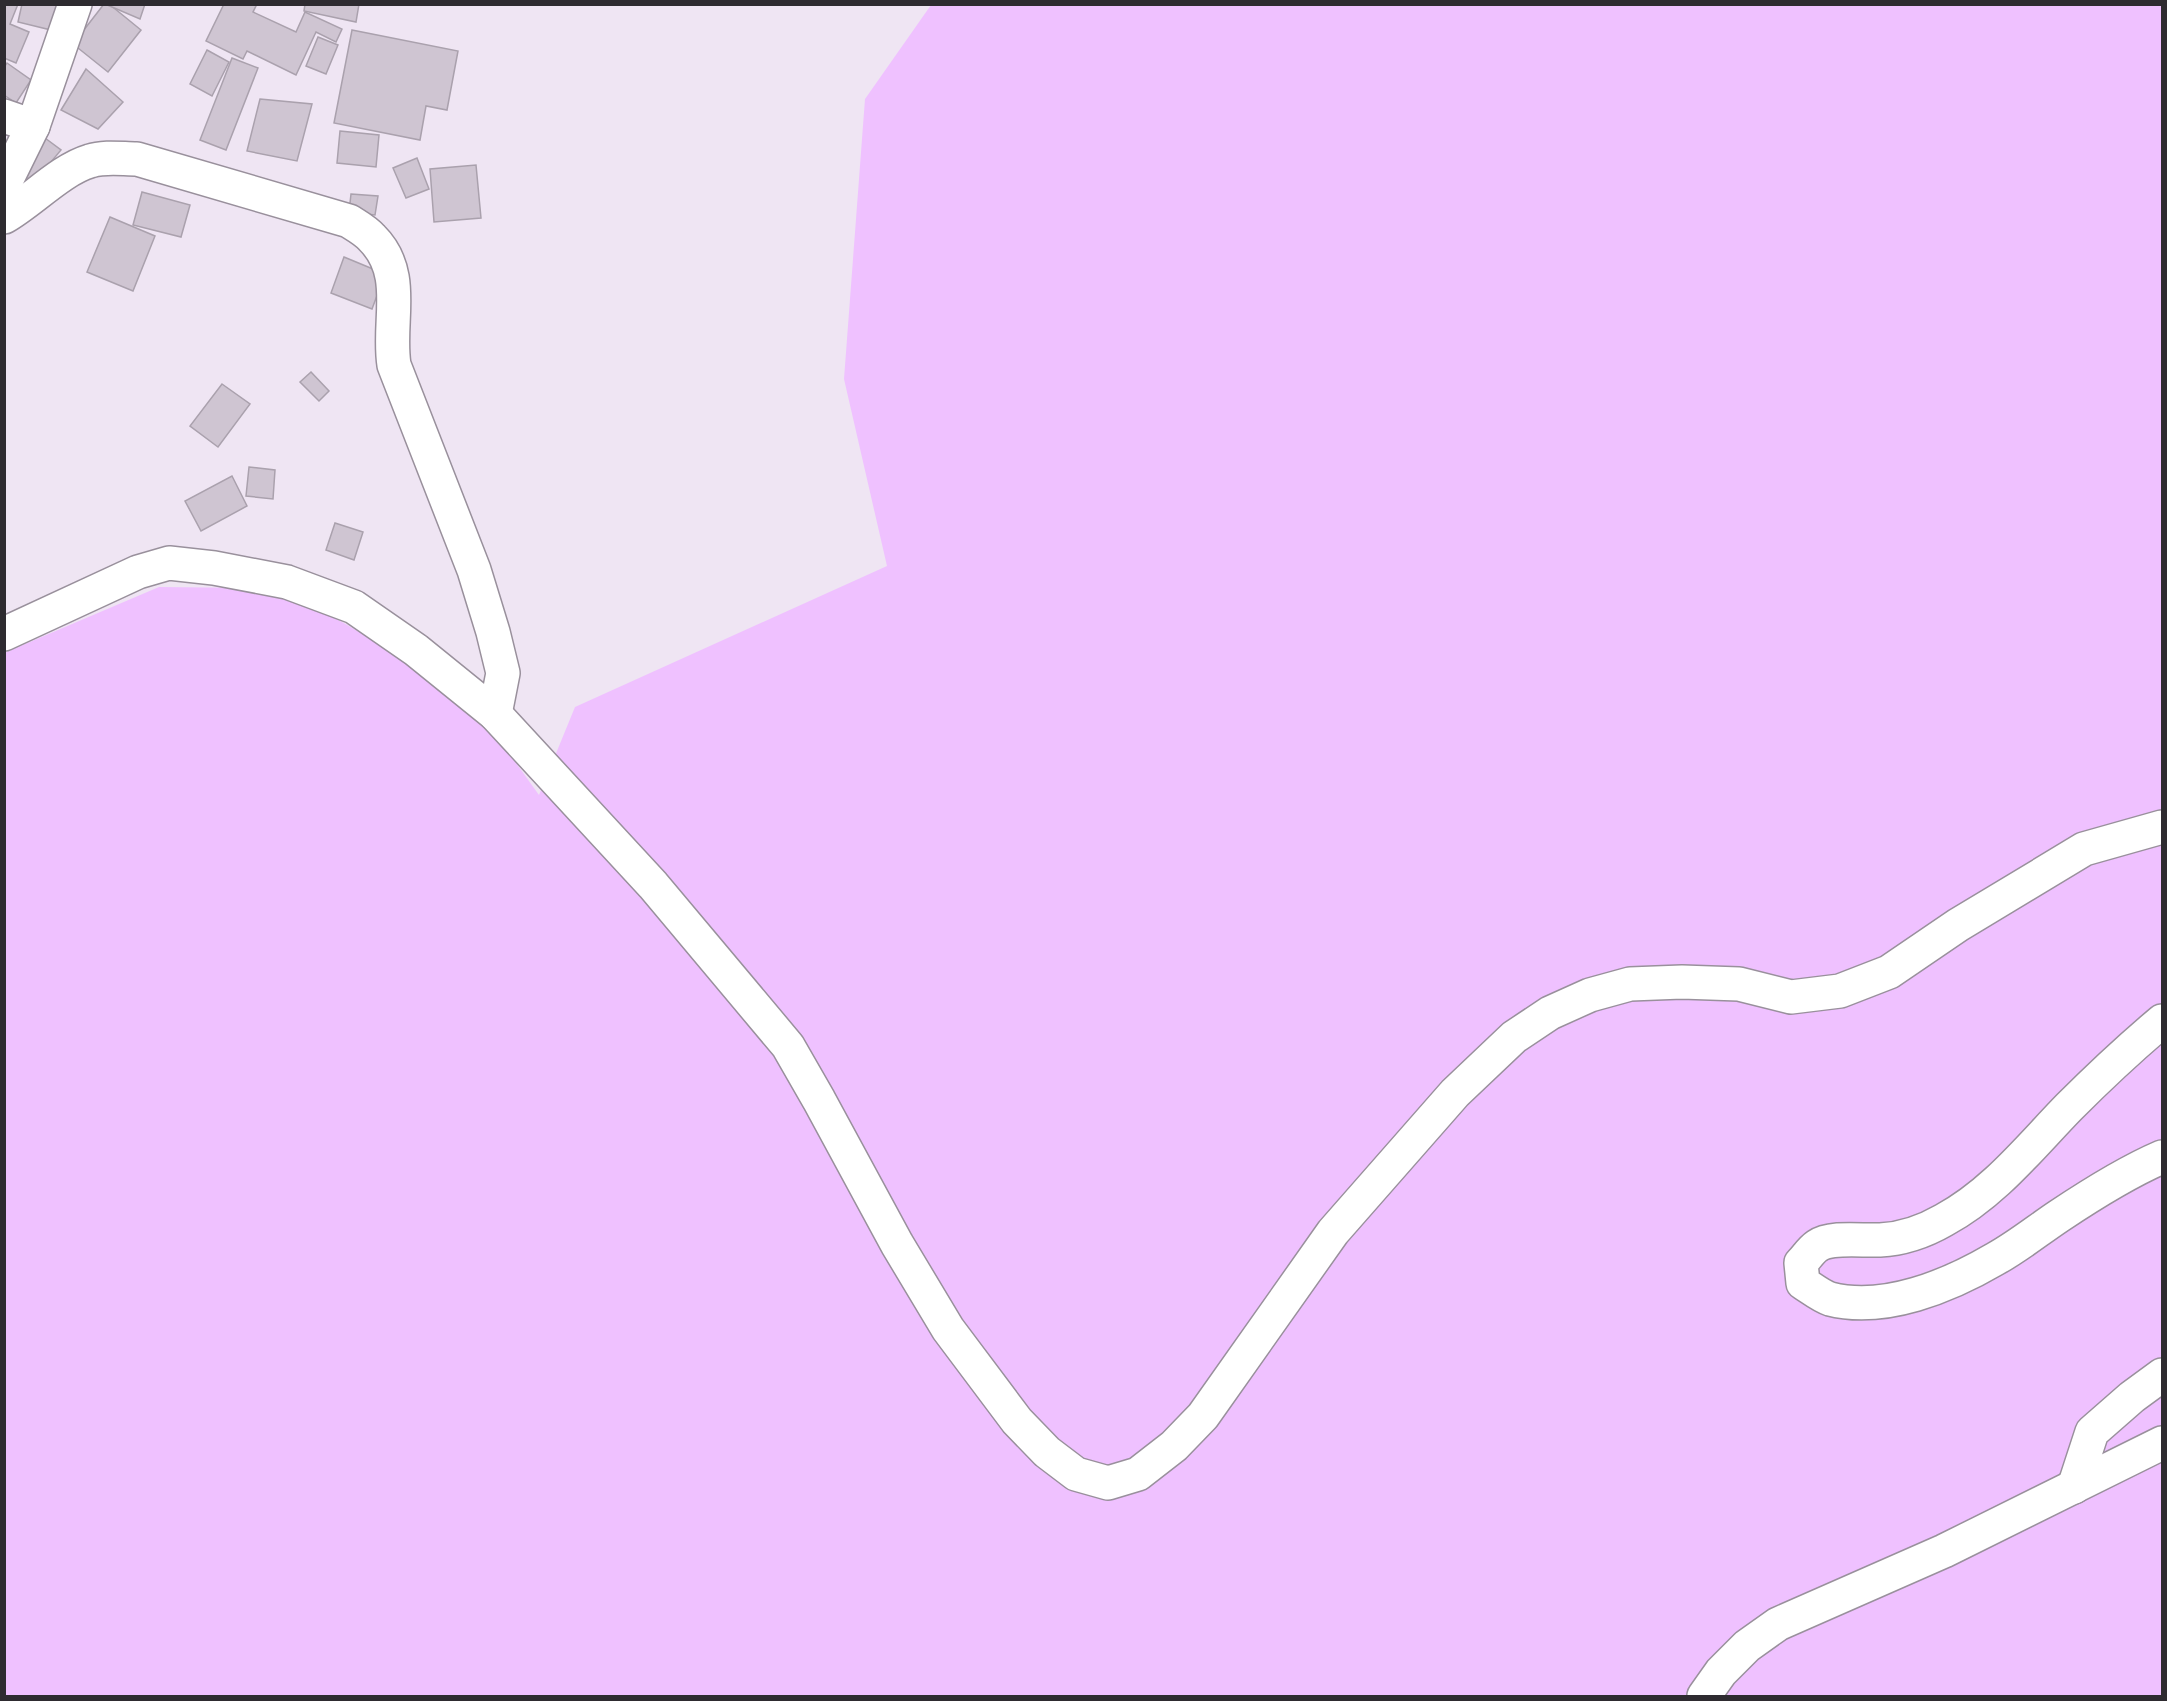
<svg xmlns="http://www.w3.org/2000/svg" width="2167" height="1701" viewBox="0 0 2167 1701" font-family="Manrope,sans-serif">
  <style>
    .green { fill: #efc1ff }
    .building { fill: #cfc5d2; stroke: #aaa1ad; stroke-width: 1.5 }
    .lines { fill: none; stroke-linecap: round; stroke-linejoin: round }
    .minor-casing { stroke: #99909c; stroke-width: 36 }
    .minor { stroke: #fff; stroke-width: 33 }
  </style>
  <rect width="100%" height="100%" fill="#efe5f3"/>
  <!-- green -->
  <polygon class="green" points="931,5 2162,5 2162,1696 5,1696 4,653 159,587 257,588 303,603 342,622 428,672 496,735 539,795 575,707 887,566 844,379 865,99"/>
  <!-- building -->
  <g class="building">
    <polygon points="4,4 18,4 10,24 29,32 16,63 4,58"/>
    <polygon points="22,4 57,4 51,30 18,22"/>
    <polygon points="104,4 109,4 141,30 108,72 73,44"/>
    <polygon points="105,4 145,4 140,19"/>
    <polygon points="224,4 257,4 253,12 296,32 305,12 342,29 336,42 316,32 296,75 247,51 243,59 206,41"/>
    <polygon points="305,4 359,4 356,22 304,11"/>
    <polygon points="352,30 458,51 447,110 426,106 420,140 334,123"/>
    <polygon points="318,37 338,45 326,74 306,66"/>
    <polygon points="207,50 229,62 212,96 190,84"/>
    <polygon points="232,58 258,68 226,150 200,140"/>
    <polygon points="7,63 31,80 16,103 4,95 4,67"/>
    <polygon points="86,69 123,102 98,129 61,110"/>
    <polygon points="260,99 312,104 297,161 247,151"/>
    <polygon points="340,131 379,135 376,167 337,163"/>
    <polygon points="45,138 61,150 31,186 16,173"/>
    <polygon points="417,158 429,189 406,198 393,168"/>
    <polygon points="476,165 481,218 434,222 430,169"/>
    <polygon points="142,192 190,205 181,237 133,225"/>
    <polygon points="351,194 378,196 375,215 349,212"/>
    <polygon points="110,217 155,236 133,291 87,272"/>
    <polygon points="344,257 385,274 372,309 331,293"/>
    <polygon points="311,372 329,391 319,401 300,382"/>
    <polygon points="222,384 250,404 218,447 190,426"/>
    <polygon points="249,467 275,470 273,499 246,496"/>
    <polygon points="232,476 247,506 201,531 185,501"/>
    <polygon points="335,523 363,532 354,560 326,550"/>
  </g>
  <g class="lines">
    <!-- minor casing -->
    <g class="minor-casing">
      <g id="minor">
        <polyline points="4,116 33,126"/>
        <polyline points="4,185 33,126 75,4"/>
        <path d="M 4,217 C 32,201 60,170 90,161 C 105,156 122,159 137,159 L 349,221 C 357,226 366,231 372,238 C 408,274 387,321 394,365 L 474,570 L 493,632 L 503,673 L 495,714"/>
        <polyline points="4,634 138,572 169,563 214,568 287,582 354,607 416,650 495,714 653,885 788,1046 819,1100 897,1244 948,1329 1017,1421 1047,1452 1076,1474 1108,1483 1138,1474 1174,1446 1203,1416 1333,1232 1455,1093 1514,1037 1550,1013 1590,995 1630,984 1682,982 1739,984 1791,997 1840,991 1889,972 1958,925 2084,849 2162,827"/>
        <path d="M 2162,1021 C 2130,1048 2099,1077 2069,1107 C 2030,1147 1994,1193 1944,1220 C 1925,1231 1902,1239 1880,1240 C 1863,1241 1831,1236 1817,1246 C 1811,1250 1806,1258 1801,1263 L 1803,1283 C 1811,1288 1821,1296 1830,1299 C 1884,1313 1949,1286 1995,1259 C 2017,1247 2038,1230 2059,1216 C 2092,1194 2127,1172 2162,1157"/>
        <polyline points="2074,1487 2092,1432 2132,1397 2162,1375"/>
        <polyline points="1704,1696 1721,1672 1747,1646 1778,1624 1944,1551 2162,1443"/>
      </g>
    </g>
    <!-- minor -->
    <use href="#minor" class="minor"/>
  </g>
  <!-- border -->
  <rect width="2167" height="1701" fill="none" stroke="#2e2b30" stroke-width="12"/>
</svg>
